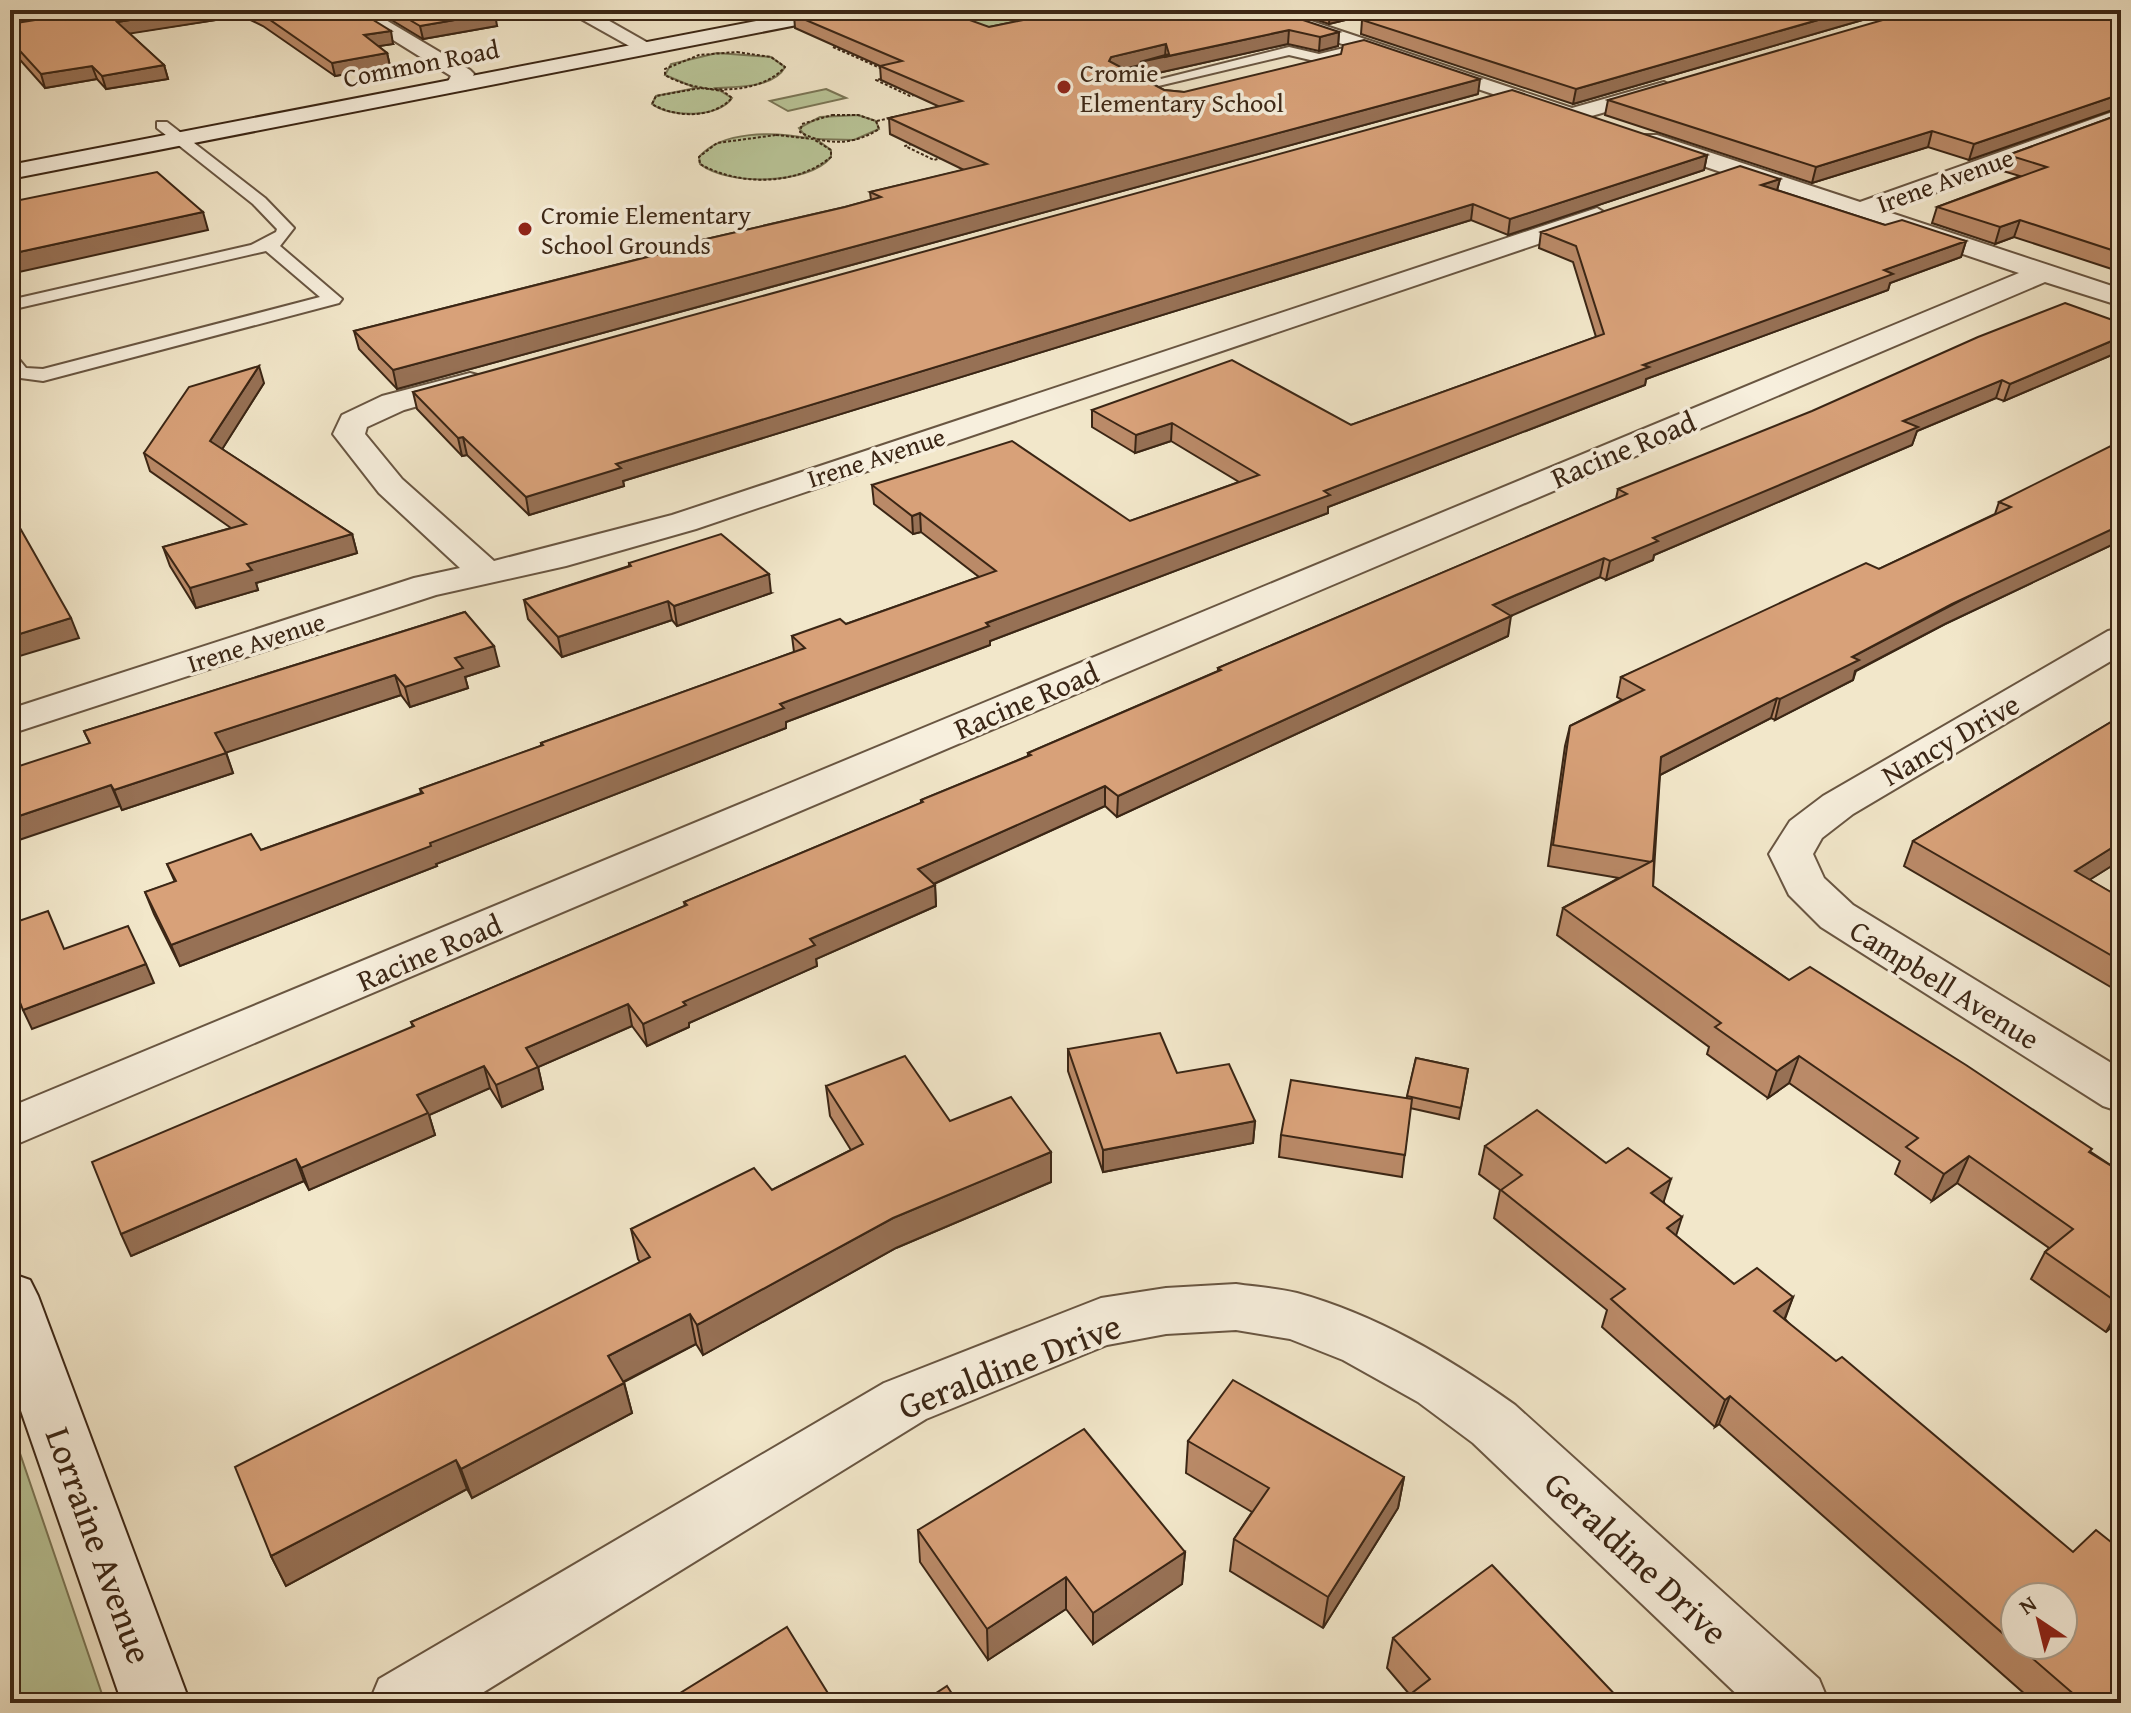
<svg xmlns="http://www.w3.org/2000/svg" width="2131" height="1713" viewBox="0 0 2131 1713" font-family="'Gentium Book Plus',serif">
  <style>
    .green { fill: #b9c598; stroke: #7a7656; stroke-width: 2 }
    .lines { fill: none; stroke-linecap: round; stroke-linejoin: round }
    .lane-casing { stroke: #695642; stroke-width: 4 }
    .street-casing { stroke: #695642; stroke-width: 4 }
    .secondary-casing { stroke: #3b2615; stroke-width: 4 }
    .path { stroke: #3b2615; stroke-width: 2; stroke-dasharray: 3 2; stroke-linecap: butt }
    .lane { fill: #f7efdd; fill-rule: evenodd }
    .street { fill: #f7efdd; fill-rule: evenodd }
    .secondary { fill: #f7efdd; fill-rule: evenodd }
    .wall { fill: #ba8a68; stroke: #3b2615; stroke-width: 2; fill-rule: evenodd }
    .shaded-wall { fill: #977155; stroke: #3b2615; stroke-width: 2 }
    .building { fill: #d8a179; stroke: #3b2615; stroke-width: 2 }
    .poi-dot { fill: #8f2418; stroke: #f7efdd; stroke-width: 3 }
    .labels { text-anchor: middle; dominant-baseline: central; stroke-width: 7; stroke-linejoin: round; paint-order: stroke }
    .far-street-label { font-size: 26px; fill: #3b2615; stroke: #f7efdd }
    .far-poi-label { font-size: 26px; fill: #3b2615; stroke: #f7efdd; text-anchor: start }
    .street-label { font-size: 30px; fill: #3b2615; stroke: #f7efdd }
    .near-street-label { font-size: 36px; fill: #3b2615; stroke: #f7efdd }
  </style>
  <rect width="100%" height="100%" fill="#f2e7ca"/>
  <filter id="stains"><feTurbulence type="fractalNoise" baseFrequency=".0025" numOctaves="4"/><feColorMatrix values="0 0 0 0 .2 0 0 0 0 .09 0 0 0 0 .02 0 0 0 .5 -.17"/></filter>
  <radialGradient id="worn" r=".72"><stop offset=".6" stop-color="#630" stop-opacity="0"/><stop offset="1" stop-color="#630" stop-opacity=".3"/></radialGradient>
  <!-- green -->
  <g class="green">
    <polygon points="1010,10 1040,19 988,41 944,23"/>
    <path d="M 717,53 L 771,57 L 785,67 C 774,88 736,87 716,88 L 732,98 C 719,118 670,118 652,104 L 656,96 L 696,88 L 665,75 L 671,64 Z"/>
    <polygon points="826,89 846,98 788,111 770,101"/>
    <path d="M 858,115 L 876,121 L 879,129 L 854,140 L 816,139 L 831,150 L 831,157 C 808,185 728,186 700,164 L 699,157 C 722,130 775,132 807,138 L 799,128 L 820,117 Z"/>
    <polygon points="10,1425 10,1424 105,1703 19,1703 10,1672"/>
  </g>
  <g class="lines">
    <!-- lane casing -->
    <g class="lane-casing">
      <g id="lane">
        <path d="M 919,10 L 958,10 C 950,16 927,16 919,10 Z"/>
        <polygon points="1369,42 1374,43 1374,49 1319,62 1289,55 1154,87 1169,95 1162,99 1133,86 1289,47 1319,54"/>
        <polygon points="157,122 167,122 265,198 294,228 280,246 342,299 339,303 43,381 13,377 10,355 17,357 26,368 43,369 320,297 266,251 10,310 10,300 251,245 276,232 277,229 253,204 157,128"/>
      </g>
    </g>
    <!-- street casing -->
    <g class="street-casing">
      <g id="street">
        <polygon points="345,10 369,10 470,70 474,74 465,90 449,90 446,85 451,76"/>
        <polygon points="565,10 590,10 657,48 654,52 640,52"/>
        <polygon points="1249,10 1278,10 1572,108 1664,82 1675,88 1672,93 1574,121 1252,14"/>
        <polygon points="2121,109 2121,124 1885,211 2121,289 2121,306 2045,282 10,1147 10,1107 2019,273 1641,145 1637,140 1641,135 1657,135 1860,202"/>
        <polygon points="1597,208 1610,216 1606,221 696,529 566,566 436,595 10,734 10,709 414,578 460,568 379,493 333,434 342,415 382,396 470,373 481,376 485,382 481,388 404,410 367,427 365,434 402,479 494,561 672,515"/>
        <polygon points="2121,628 2121,655 1853,814 1822,838 1813,854 1824,878 1853,905 2121,1069 2121,1112 2103,1106 1821,927 1789,895 1769,854 1790,821 1823,796 2108,631"/>
        <path d="M 1236,1284 C 1256,1287 1278,1288 1297,1293 C 1377,1315 1449,1358 1515,1405 L 1819,1679 L 1829,1703 L 1746,1703 L 1473,1443 L 1418,1402 L 1343,1360 L 1290,1339 L 1236,1330 L 1166,1334 L 1107,1345 L 926,1419 L 466,1703 L 369,1703 L 379,1679 L 884,1383 L 1101,1298 L 1166,1288 Z"/>
      </g>
    </g>
    <!-- secondary casing -->
    <g class="secondary-casing">
      <g id="secondary">
        <polygon points="813,10 853,10 843,16 10,179 10,165"/>
        <polygon points="10,1273 30,1280 38,1296 190,1703 122,1703 10,1379"/>
      </g>
    </g>
    <!-- path -->
    <g class="path">
      <polyline points="980,16 1010,10"/>
      <polyline points="833,47 887,71"/>
      <path d="M 737,52 L 771,57 L 785,67 C 758,97 697,94 665,75 L 665,69 L 699,55 Z"/>
      <polyline points="886,78 876,80 910,96 919,94"/>
      <path d="M 701,88 L 723,91 L 732,98 C 712,119 676,118 652,104 L 656,96 Z"/>
      <path d="M 832,115 L 858,115 L 876,121 L 879,129 C 855,145 825,146 800,132 L 802,124 Z"/>
      <polyline points="877,121 945,105"/>
      <path d="M 776,135 L 813,139 L 831,150 L 831,157 C 796,186 739,186 700,164 L 699,157 L 717,143 Z"/>
      <polyline points="912,144 905,146 934,160 945,157"/>
    </g>
    <!-- lane -->
    <use href="#lane" class="lane"/>
    <!-- street -->
    <use href="#street" class="street"/>
    <!-- secondary -->
    <use href="#secondary" class="secondary"/>
  </g>
  <!-- wall -->
  <g class="wall">
    <polygon points="98,10 357,10 393,44 378,46 387,53 390,66 335,76 263,26 242,16 129,33 164,65 168,79 106,89 97,79 45,88 14,53 10,53 10,24"/>
    <polygon points="375,10 489,10 497,26 423,39"/>
    <polygon points="753,10 797,10 766,16"/>
    <polygon points="1072,10 1339,32 1338,46 1319,51 1288,44 1140,77 1140,65 1124,69 1164,90 1184,92 1478,94 397,389 359,349 354,331 655,255 654,251 845,207 871,200 870,192 964,170 890,134 889,118 940,107 881,80 880,66 795,28 794,15 989,27"/>
    <polygon points="1287,10 1387,10 1329,24"/>
    <polygon points="1406,10 1897,10 1573,104 1361,34 1362,20"/>
    <polygon points="2121,10 2121,107 1969,160 1928,147 1812,183 1605,115 1608,100"/>
    <polygon points="2121,114 2121,272 2014,237 1995,244 1932,223 1937,207 2020,176 2003,171 2008,155"/>
    <polygon points="1707,155 1704,170 1508,235 1471,220 623,481 624,486 529,515 467,455 462,456 417,409 413,392"/>
    <polygon points="1780,179 1777,190 1885,225 1966,241 1961,257 1890,283 1888,290 1646,379 1645,385 1328,507 1328,513 990,641 990,645 786,722 786,728 436,864 437,866 180,966 154,914 145,892 175,882 167,864 261,850 421,793 420,789 541,746 541,743 794,652 792,636 846,624 979,577 921,532 913,534 874,504 872,485 1130,521 1239,482 1171,441 1135,453 1092,427 1092,410 1351,425 1596,337 1573,262 1539,248 1541,232"/>
    <polygon points="2121,323 2121,351 2004,401 1996,398 1917,431 1912,445 1654,555 1653,560 1606,580 1600,577 1513,614 1510,615 1508,636 1117,817 1105,806 934,884 935,885 936,906 816,959 817,966 689,1023 689,1027 647,1046 632,1026 538,1067 543,1089 502,1107 490,1088 429,1115 435,1135 309,1190 304,1181 131,1256 413,1027 411,1022 685,906 684,902 921,803 921,800 1028,756 1028,753 1218,671 1218,668 1616,499 1618,489"/>
    <polygon points="264,383 222,449 352,534 357,553 256,583 258,590 196,608 170,566 163,547 231,528 150,471 144,453"/>
    <polygon points="1999,502 2118,542 1945,624 1856,671 1853,680 1775,720 1771,718 1660,775 1653,886 1789,980 2091,1152 2121,1172 2121,1318 2106,1332 2031,1279 2045,1252 2049,1248 1957,1183 1932,1201 1895,1174 1900,1161 1789,1083 1768,1098 1707,1054 1709,1047 1557,935 1563,908 1619,878 1548,866 1565,746 1570,726 1622,700 1617,697 1621,677 1879,569 1995,514"/>
    <polygon points="629,563 771,593 677,626 672,620 562,657 528,619 524,600 629,566"/>
    <polygon points="465,612 499,666 465,677 468,688 410,707 401,695 226,752 233,773 122,810 84,731"/>
    <polygon points="2121,716 2121,860 2089,880 2121,898 2121,993 1904,866 1913,841"/>
    <polygon points="1068,1049 1177,1073 1255,1121 1253,1143 1103,1172 1068,1071"/>
    <polygon points="1416,1058 1468,1069 1459,1119 1410,1108 1402,1177 1279,1157 1281,1135 1407,1098"/>
    <polygon points="826,1086 950,1121 1051,1152 1051,1182 896,1248 703,1355 696,1344 624,1382 632,1413 472,1498 467,1489 286,1586 271,1556 640,1262 638,1259 631,1229 772,1190 851,1150 830,1116"/>
    <path d="M 1485,1146 L 1606,1163 L 1664,1202 L 1676,1236 L 1734,1284 L 1793,1297 L 1785,1319 L 2121,1703 L 2035,1703 L 1719,1424 L 1715,1427 L 1602,1327 L 1607,1310 L 1494,1218 L 1500,1190 L 1479,1174 ZM 2015,1597 L 2063,1645 L 2015,1645 Z"/>
    <polygon points="1188,1441 1404,1477 1398,1508 1323,1628 1230,1571 1234,1539 1252,1512 1186,1473"/>
    <polygon points="918,1530 1185,1552 1182,1584 1093,1644 1066,1609 988,1660 920,1562"/>
    <polygon points="1393,1638 1623,1703 1410,1695 1387,1668"/>
  </g>
  <!-- shaded-wall -->
  <g class="shaded-wall">
    <polygon points="10,10 68,10 10,19"/>
    <polygon points="195,10 241,10 242,16 121,35 117,22"/>
    <polygon points="766,10 797,10 766,16"/>
    <polygon points="1330,10 1387,10 1329,24"/>
    <polygon points="1853,10 1897,10 1573,104 1576,89"/>
    <polygon points="495,13 497,26 423,39 420,26"/>
    <polygon points="1289,30 1288,44 1140,77 1140,65 1111,72 1109,61 1111,57 1166,44 1165,57"/>
    <polygon points="391,31 393,44 367,48 364,35"/>
    <polygon points="1339,32 1338,46 1319,51 1320,37"/>
    <polygon points="10,41 14,53 10,53"/>
    <polygon points="387,53 390,66 335,76 332,63"/>
    <polygon points="164,65 168,79 106,89 102,76"/>
    <polygon points="92,66 97,79 45,88 41,74"/>
    <polygon points="1480,79 1478,94 397,389 393,370"/>
    <polygon points="2121,94 2121,107 1969,160 1974,144"/>
    <polygon points="1932,131 1928,147 1812,183 1816,167"/>
    <polygon points="1707,155 1704,170 1508,235 1510,219"/>
    <polygon points="1780,179 1776,194 1761,185"/>
    <polygon points="1473,204 1471,220 623,481 624,486 529,515 526,497 616,464"/>
    <polygon points="203,212 208,230 10,274 10,254"/>
    <polygon points="2020,220 2014,237 1995,244 2000,227"/>
    <polygon points="1966,241 1961,257 1890,283 1888,290 1646,379 1645,385 1328,507 1328,513 990,641 990,645 786,722 786,728 436,864 437,866 180,966 171,945 780,704 1324,491 1643,365 1884,270"/>
    <polygon points="2121,337 2121,351 2004,401 2010,384"/>
    <polygon points="259,366 264,383 216,459 210,441"/>
    <polygon points="2002,380 1996,398 1917,431 1912,445 1654,555 1653,560 1606,580 1610,561 1653,538 1903,421"/>
    <polygon points="1172,423 1171,441 1135,453 1136,435"/>
    <polygon points="463,437 467,455 462,456 458,438"/>
    <polygon points="920,513 921,532 913,534 912,516"/>
    <polygon points="2121,517 2121,534 2118,542 1945,624 1855,671 1853,680 1775,720 1780,699 1852,657"/>
    <polygon points="352,534 357,553 256,583 258,590 196,608 190,588 247,564"/>
    <polygon points="1604,558 1600,577 1490,625 1493,605"/>
    <polygon points="769,574 771,593 677,626 674,606"/>
    <polygon points="668,601 672,620 562,657 558,637"/>
    <polygon points="1511,616 1508,636 1117,817 1118,796"/>
    <polygon points="71,618 79,638 10,659 10,637"/>
    <polygon points="494,646 499,666 465,677 468,688 410,707 405,687 455,658"/>
    <polygon points="395,675 401,695 222,754 215,733"/>
    <polygon points="1777,698 1771,718 1656,777 1661,757"/>
    <polygon points="226,753 233,773 122,810 114,790"/>
    <polygon points="111,785 120,806 10,843 10,819"/>
    <polygon points="1105,786 1105,806 920,890 918,869"/>
    <polygon points="2121,842 2121,860 2064,896 2075,871"/>
    <polygon points="935,885 936,906 816,959 817,966 689,1023 689,1027 647,1046 643,1024 683,1002 810,939"/>
    <polygon points="146,964 154,983 32,1029 23,1010"/>
    <polygon points="628,1004 632,1026 538,1067 543,1089 502,1107 496,1085 526,1048"/>
    <polygon points="1799,1056 1789,1083 1768,1098 1777,1071"/>
    <polygon points="484,1066 490,1088 429,1115 435,1135 309,1190 301,1168 417,1095"/>
    <polygon points="1255,1121 1253,1143 1103,1172 1103,1150"/>
    <polygon points="1051,1152 1051,1182 896,1248 703,1355 697,1325 893,1218"/>
    <polygon points="1969,1156 1957,1183 1932,1201 1944,1174"/>
    <polygon points="296,1159 304,1181 131,1256 121,1234"/>
    <polygon points="1671,1179 1662,1207 1651,1193"/>
    <polygon points="1682,1217 1673,1245 1667,1228"/>
    <polygon points="1793,1297 1782,1325 1774,1311"/>
    <polygon points="2121,1305 2121,1318 2106,1332"/>
    <polygon points="690,1314 696,1344 615,1386 608,1356"/>
    <polygon points="624,1383 632,1413 472,1498 461,1469"/>
    <polygon points="1730,1396 1719,1424 1715,1427 1725,1400"/>
    <polygon points="456,1460 467,1489 286,1586 271,1556"/>
    <polygon points="1404,1477 1398,1508 1323,1628 1328,1597"/>
    <polygon points="1185,1552 1182,1584 1093,1644 1093,1613"/>
    <polygon points="1066,1577 1066,1609 988,1660 987,1629"/>
  </g>
  <!-- building -->
  <g class="building">
    <polygon points="98,10 195,10 117,22 164,65 102,76 92,66 41,74 10,40 10,24"/>
    <polygon points="253,10 357,10 391,31 364,35 387,53 332,63 260,13"/>
    <polygon points="393,10 489,10 495,13 420,26"/>
    <polygon points="817,10 942,10 989,27 1072,10 1273,10 1339,32 1320,37 1289,30 1140,62 1169,54 1166,44 1111,57 1109,61 1164,90 1184,92 1341,54 1343,45 1364,40 1480,79 393,370 354,331 659,254 654,251 845,207 881,197 870,192 987,164 889,118 962,101 880,66 902,61 794,15"/>
    <polygon points="1406,10 1853,10 1576,89 1362,20"/>
    <polygon points="1917,10 2121,10 2121,94 1974,144 1932,131 1816,167 1608,100"/>
    <polygon points="1512,90 1707,155 1510,219 1473,204 616,464 621,468 526,497 463,437 458,438 413,392"/>
    <polygon points="2121,114 2121,253 2020,220 2000,227 1937,207 2047,167 2008,155"/>
    <polygon points="1740,166 1780,179 1761,185 1885,225 1902,220 1966,241 1884,270 1893,274 1643,365 1649,367 1324,491 1330,495 986,623 989,626 780,704 784,708 430,843 431,846 171,945 145,892 176,881 167,864 251,834 261,850 423,793 420,789 543,745 541,743 805,648 792,636 840,619 846,624 996,571 920,513 912,516 872,485 1012,441 1130,521 1259,475 1172,423 1136,435 1092,410 1232,360 1351,425 1604,334 1576,246 1541,232"/>
    <polygon points="157,172 203,212 10,254 10,202"/>
    <polygon points="2065,303 2121,323 2121,337 2010,384 2002,380 1903,421 1918,427 1653,538 1658,541 1610,561 1604,558 1516,595 1493,605 1511,616 1118,796 1105,786 918,869 935,885 810,939 815,945 683,1002 686,1005 643,1024 628,1004 526,1048 538,1067 496,1085 484,1066 417,1095 428,1113 301,1168 296,1159 121,1234 92,1162 414,1026 411,1022 687,905 684,902 923,802 921,800 1031,755 1028,753 1221,670 1218,668 1627,494 1618,489 1812,411 1978,337"/>
    <polygon points="259,366 210,441 352,534 247,564 252,570 190,588 163,547 246,524 144,453 189,387"/>
    <polygon points="2121,438 2121,517 2117,519 2121,521 2121,525 1952,604 1852,657 1859,660 1780,699 1777,698 1661,757 1653,860 1651,862 1553,845 1570,726 1644,690 1621,677 1866,563 1879,569 2011,507 1999,502 2115,444"/>
    <polygon points="20,528 71,618 10,637 10,531"/>
    <polygon points="721,534 769,574 674,606 668,601 558,637 524,600 631,566 629,563"/>
    <polygon points="465,612 494,646 455,658 463,668 405,687 395,675 215,733 226,753 114,790 111,785 10,819 10,769 90,743 84,731"/>
    <polygon points="2121,716 2121,842 2075,871 2121,898 2121,961 1913,841"/>
    <polygon points="1654,860 1653,886 1789,980 1810,967 1966,1065 2092,1149 2089,1152 2121,1172 2121,1305 2045,1252 2073,1229 1969,1156 1944,1174 1906,1147 1918,1138 1799,1056 1777,1071 1715,1027 1721,1023 1563,908"/>
    <polygon points="48,911 64,949 128,926 146,964 23,1010 10,977 10,924"/>
    <polygon points="1160,1033 1177,1073 1229,1064 1255,1121 1103,1150 1068,1049"/>
    <polygon points="905,1056 950,1121 1011,1097 1051,1152 893,1218 697,1325 690,1314 608,1356 624,1383 461,1469 456,1460 271,1556 235,1467 650,1257 631,1229 754,1168 772,1190 863,1144 826,1086"/>
    <polygon points="1416,1058 1468,1069 1461,1108 1407,1096"/>
    <polygon points="1291,1080 1412,1099 1405,1155 1281,1135"/>
    <polygon points="1537,1110 1606,1163 1628,1148 1671,1179 1651,1193 1682,1217 1667,1228 1734,1284 1757,1268 1793,1297 1774,1311 1836,1361 1842,1357 2073,1552 2096,1530 2121,1550 2121,1703 2084,1703 2017,1645 2063,1645 2063,1597 2015,1597 2015,1644 1730,1396 1725,1400 1611,1299 1625,1289 1501,1190 1522,1175 1485,1146"/>
    <polygon points="1233,1380 1404,1477 1328,1597 1234,1539 1269,1488 1188,1441"/>
    <polygon points="1084,1429 1185,1552 1093,1613 1066,1577 987,1629 918,1530"/>
    <polygon points="1492,1565 1623,1703 1399,1703 1430,1679 1393,1638"/>
    <polygon points="787,1627 834,1703 664,1703"/>
    <polygon points="947,1686 958,1703 921,1703"/>
  </g>
  <!-- markers -->
  <g class="poi-dot">
    <circle cx="1064" cy="87" r="8"/>
    <circle cx="525" cy="229" r="8"/>
  </g>
  <g class="labels">
    <!-- far-street labels -->
    <g class="far-street-label">
      <text transform="translate(421 63) rotate(-11)">Common Road</text>
      <text transform="translate(1945 180) rotate(-20)">Irene Avenue</text>
      <text transform="translate(876 457) rotate(-18)">Irene Avenue</text>
      <text transform="translate(256 642) rotate(-18)">Irene Avenue</text>
    </g>
    <!-- far-poi labels -->
    <g class="far-poi-label">
      <text x="1080" y="72">Cromie<tspan x="1080" dy="30">Elementary School</tspan></text>
      <text x="541" y="214">Cromie Elementary<tspan x="541" dy="30">School Grounds</tspan></text>
    </g>
    <!-- street labels -->
    <g class="street-label">
      <text transform="translate(1623 449) rotate(-23)">Racine Road</text>
      <text transform="translate(1026 700) rotate(-23)">Racine Road</text>
      <text transform="translate(1950 739) rotate(-30)">Nancy Drive</text>
      <text transform="translate(429 952) rotate(-23)">Racine Road</text>
      <text transform="translate(1945 984) rotate(32)">Campbell Avenue</text>
    </g>
    <!-- near-street labels -->
    <g class="near-street-label">
      <text transform="translate(1009 1365) rotate(-21)">Geraldine Drive</text>
      <text transform="translate(100 1545) rotate(70)">Lorraine Avenue</text>
      <text transform="translate(1637 1557) rotate(43)">Geraldine Drive</text>
    </g>
  </g>
  <!-- margin -->
  <rect width="2131" height="1713" fill="none" stroke="#f2e7ca" stroke-width="40"/>
  <rect x="12" y="12" width="2107" height="1689" fill="none" stroke="#3b2615" stroke-width="4"/>
  <rect x="20" y="20" width="2091" height="1673" fill="none" stroke="#3b2615" stroke-width="2"/>
  <!-- north arrow -->
  <g transform="translate(2039 1621) rotate(325)"><circle r="38" fill="#f7efdd" stroke="#ac9f8d" stroke-width="2"/>
  <path d="M0-6L14 30L0 20L-14 30Z" fill="#8f2418"/>
  <text y="-12" font-size="22" font-weight="bold" text-anchor="middle" fill="#3b2615">N</text>
  </g>
  <rect width="100%" height="100%" filter="url(#stains)"/>
  <rect width="100%" height="100%" fill="url(#worn)"/>
</svg>
